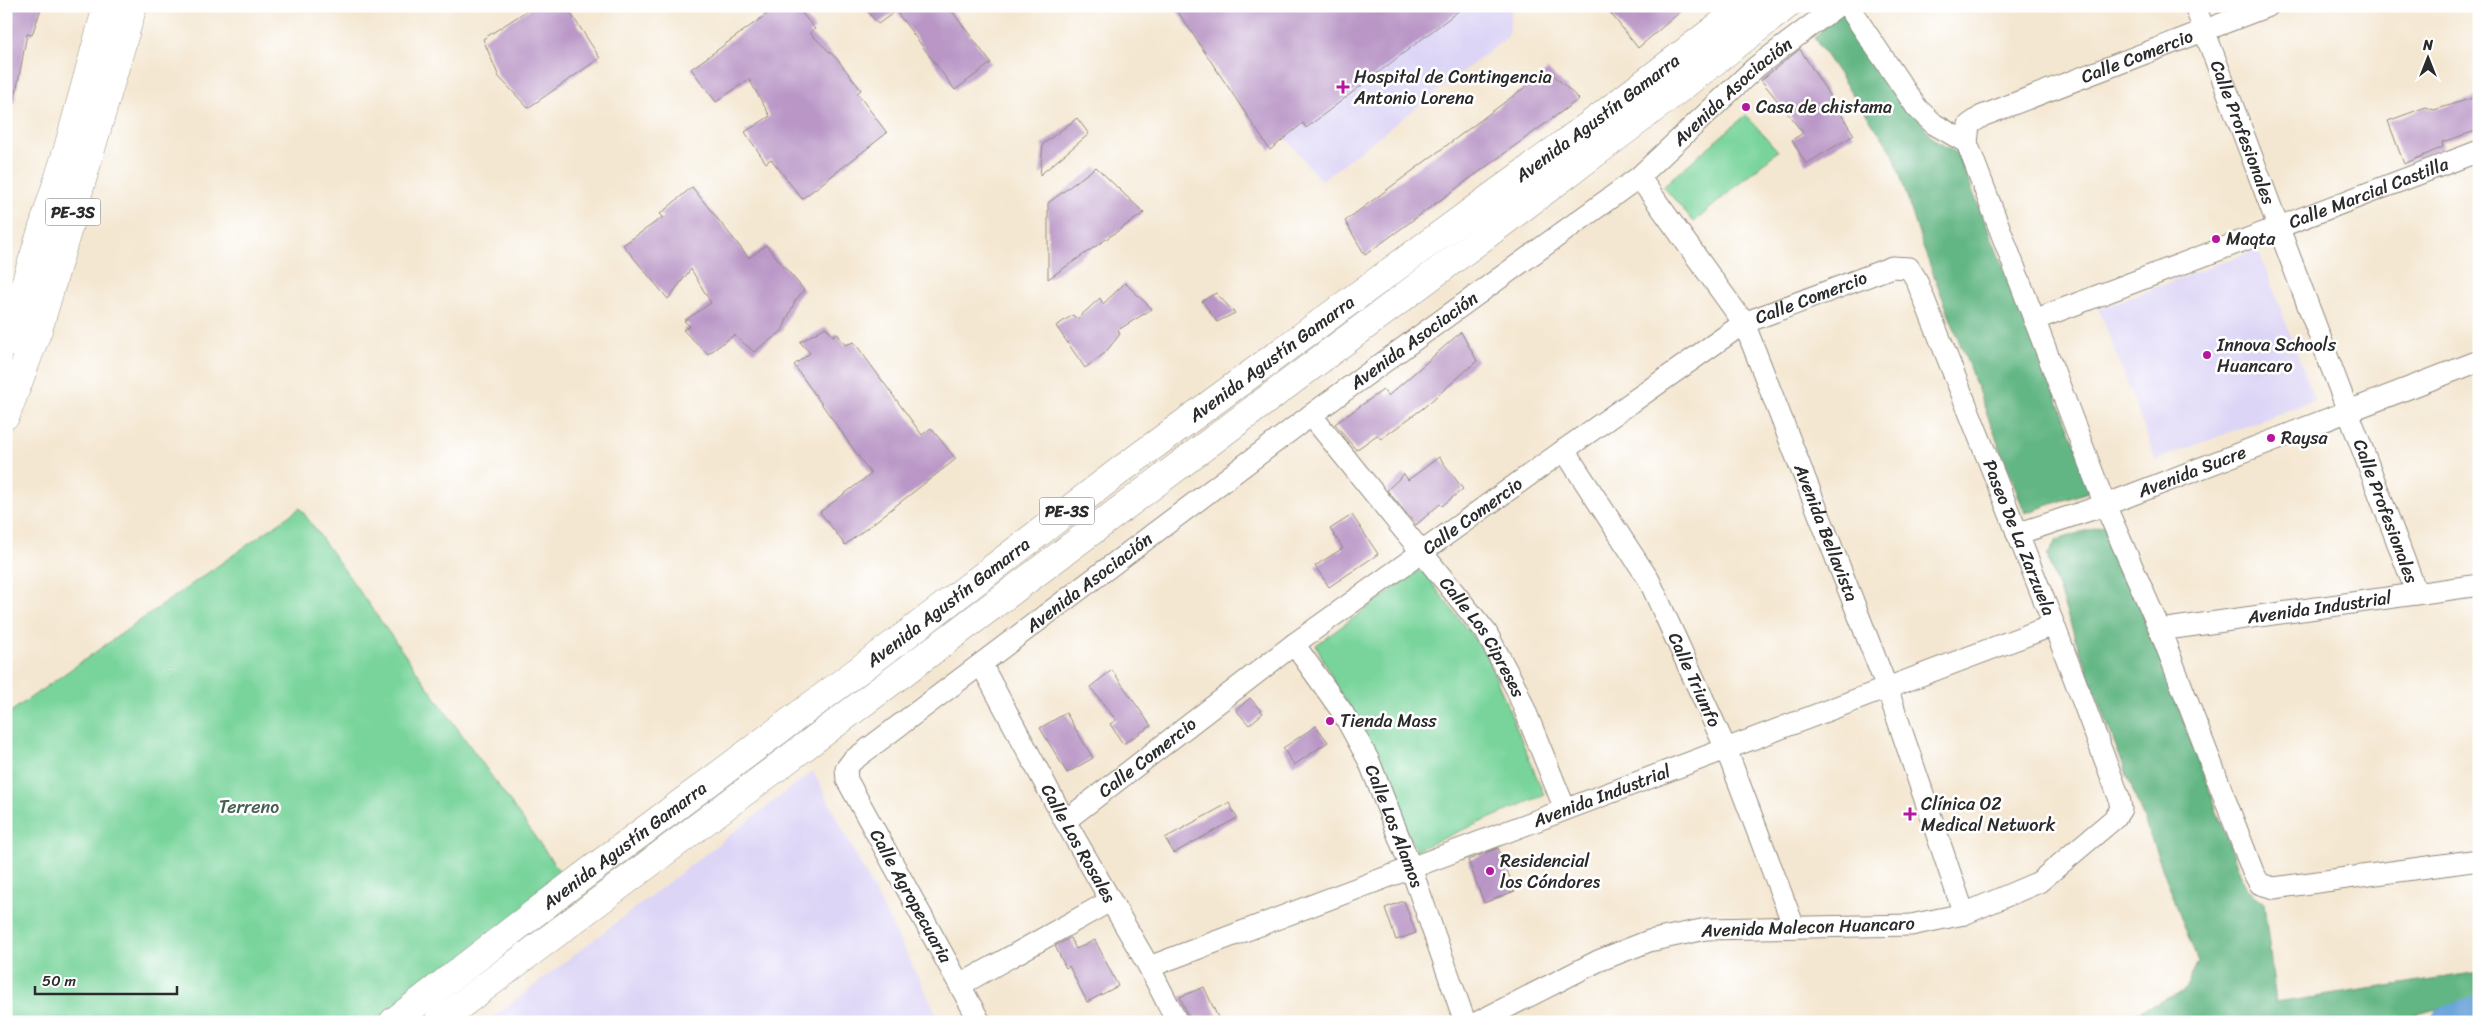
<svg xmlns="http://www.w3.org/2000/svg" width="2485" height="1028" viewBox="0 0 2485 1028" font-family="Sriracha,sans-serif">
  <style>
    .built { fill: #ddd5f6 }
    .green { fill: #79d49b; stroke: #528063 }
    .forest { fill: #62b683; stroke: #467057 }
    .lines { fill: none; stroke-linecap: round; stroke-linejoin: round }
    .river { stroke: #6aa3d9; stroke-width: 34 }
    .building { fill: #b996c6 }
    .minor-casing { stroke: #90897e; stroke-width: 23 }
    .highway-casing { stroke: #90897e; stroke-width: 29 }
    .minor { stroke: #fff; stroke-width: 21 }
    .highway { stroke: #fff; stroke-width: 28 }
    .poi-dot { fill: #b5179e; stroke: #fff; stroke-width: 2 }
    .labels { text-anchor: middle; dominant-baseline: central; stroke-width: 5; stroke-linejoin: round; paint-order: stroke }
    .shield { fill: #fff; stroke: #6b6b6b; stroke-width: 1 }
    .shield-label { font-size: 16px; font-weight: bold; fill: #2b2b2b }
    .street-label { font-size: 18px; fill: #2b2b2b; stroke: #fff }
    .poi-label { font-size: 18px; fill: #2b2b2b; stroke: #fff; text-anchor: start }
    .park-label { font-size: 18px; fill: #425e4d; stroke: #fff }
  </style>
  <rect width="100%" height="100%" fill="#fff"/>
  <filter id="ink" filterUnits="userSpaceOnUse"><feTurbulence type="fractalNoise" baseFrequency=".02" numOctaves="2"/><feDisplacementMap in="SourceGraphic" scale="10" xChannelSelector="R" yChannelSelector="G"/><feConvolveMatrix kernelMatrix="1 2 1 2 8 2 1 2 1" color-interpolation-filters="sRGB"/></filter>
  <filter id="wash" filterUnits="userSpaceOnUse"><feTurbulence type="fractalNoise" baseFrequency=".0096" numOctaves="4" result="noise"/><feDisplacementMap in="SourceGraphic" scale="20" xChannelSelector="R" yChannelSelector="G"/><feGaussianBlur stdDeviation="1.12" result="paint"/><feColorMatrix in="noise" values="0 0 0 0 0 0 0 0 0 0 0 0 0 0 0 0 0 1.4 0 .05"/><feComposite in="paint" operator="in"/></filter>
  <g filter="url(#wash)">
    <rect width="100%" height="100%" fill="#f4e7d1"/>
    <!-- built -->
    <g class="built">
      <polygon points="1178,6 1512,6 1508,37 1321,181"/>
      <polygon points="2258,249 2315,400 2156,460 2099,309"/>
      <polygon points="813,771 941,1022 487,1022"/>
    </g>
    <!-- green -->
    <g class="green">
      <polygon points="1746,115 1778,151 1694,222 1663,186"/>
      <polygon points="300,508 570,886 377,1022 6,1022 6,715"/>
      <polygon points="1421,569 1486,654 1544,795 1416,850 1316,645"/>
    </g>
    <!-- forest -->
    <g class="forest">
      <polygon points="1841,10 1934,140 1957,153 2094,490 2025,513 1923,247 1893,153 1814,38"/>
      <polygon points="2107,524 2153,639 2246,889 2264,903 2276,1003 2479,972 2479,997 2390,1022 2116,1022 2184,991 2198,962 2080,652 2047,556 2057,540"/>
    </g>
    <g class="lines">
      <!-- river -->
      <polyline class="river" points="2448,1022 2479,1012"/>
    </g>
    <g id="blocks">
      <!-- building -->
      <g class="building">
        <polygon points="6,6 42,6 32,35 27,34 14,104 6,104"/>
        <polygon points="534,6 566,6 600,58 528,108 499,77 483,39"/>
        <polygon points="778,6 796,6 815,29 810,33 838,60 861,90 857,93 887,133 802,199 771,159 766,163 745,132 770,116 749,79 716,102 691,69"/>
        <polygon points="863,6 948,6 991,63 955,90 896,11 878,24"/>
        <polygon points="1174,6 1465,6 1306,128 1303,123 1270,150"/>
        <polygon points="1605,6 1687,6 1638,48"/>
        <polygon points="1800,49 1854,135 1806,164 1792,140 1803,133 1761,80"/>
        <polygon points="1548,70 1579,99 1365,255 1345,221"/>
        <polygon points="2479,96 2479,130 2442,142 2443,147 2404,164 2388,121 2426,107 2434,110"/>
        <polygon points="1077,118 1089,134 1040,175 1043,144"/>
        <polygon points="1096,167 1144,213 1048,279 1048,203"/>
        <polygon points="692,187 749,258 766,245 804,290 795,301 782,331 754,352 734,335 708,354 683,330 690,326 684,321 711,303 691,269 668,299 623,245 663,217 660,214"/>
        <polygon points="1125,283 1152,309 1118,330 1120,334 1105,353 1085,368 1056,326 1073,315 1077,319 1100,298 1103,304"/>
        <polygon points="1216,293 1235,313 1217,322 1202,301"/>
        <polygon points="826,327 833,336 837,333 845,345 854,342 922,435 931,428 956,459 845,545 820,512 871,474 794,365 810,353 800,342"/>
        <polygon points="1461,332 1477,361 1422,409 1381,439 1377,435 1356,450 1335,424 1383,390 1388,396"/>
        <polygon points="1439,457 1463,489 1442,506 1440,504 1416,525 1387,490 1404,474 1408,480"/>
        <polygon points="1352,515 1378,554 1329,587 1315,566 1343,548 1330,529"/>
        <polygon points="1112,670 1151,726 1123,744 1110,724 1116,720 1090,687"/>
        <polygon points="1250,698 1263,713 1249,725 1236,710"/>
        <polygon points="1066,713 1093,758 1067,773 1040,728"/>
        <polygon points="1316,726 1328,742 1294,765 1283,748"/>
        <polygon points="1229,803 1237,818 1174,853 1165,838"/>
        <polygon points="1498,848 1515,891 1484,903 1468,860"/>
        <polygon points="1404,901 1416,933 1396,940 1385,908"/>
        <polygon points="1070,938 1076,949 1095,940 1118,986 1087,1002 1069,966 1066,968 1055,946"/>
        <polygon points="1204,987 1220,1022 1191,1022 1180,997"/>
      </g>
    </g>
  </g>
  <g filter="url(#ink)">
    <use href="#blocks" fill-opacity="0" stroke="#90897e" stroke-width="1"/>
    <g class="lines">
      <!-- minor casing -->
      <g class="minor-casing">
        <g id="minor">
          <polyline points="1848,6 1917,108 1934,124 1967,143 2105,505 2160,630 2253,872 2260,884 2274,888 2479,860"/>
          <path id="s1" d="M 2195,6 L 2417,594"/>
          <path id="s2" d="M 1967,143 L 1969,125 L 1982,116 L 2268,6"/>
          <path id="s3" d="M 1639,177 L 1744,323 L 1887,688 L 1964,914"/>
          <path id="s4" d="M 2034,320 L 2479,151"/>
          <path id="s5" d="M 1311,415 L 1486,632 L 1516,688 L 1565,809"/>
          <path id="s6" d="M 1564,450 L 1649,580 L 1726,749 L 1794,927"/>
          <path id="s7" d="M 2017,534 L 2105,505 L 2479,361"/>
          <path id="s8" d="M 2160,630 L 2479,585"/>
          <path id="s9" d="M 1294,644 L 1343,713 L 1369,761 L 1411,868 L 1465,1022"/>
          <path id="s10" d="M 981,664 L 1065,821 L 1149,967 L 1177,1022"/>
          <path id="s11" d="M 1065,821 L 1294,644 L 1564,450 L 1744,323 L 1892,267 L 1909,268 L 1916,279 L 2054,625 L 2119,797 L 2121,809 L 2115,818 L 2039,882 L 1964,914 L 1911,925 L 1706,929 L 1649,941 L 1598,961 L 1478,1022"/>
          <path id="s12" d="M 1149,967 L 2054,625"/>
          <polyline points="960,985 1110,901"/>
          <path id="s13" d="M 980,1022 L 847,780 L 846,769 L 852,761 L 1311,415 L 1639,177 L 1756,67 L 1837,6"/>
        </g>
      </g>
      <!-- highway casing -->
      <g class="highway-casing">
        <g id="highway">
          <polyline points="6,344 68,148 107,6"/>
          <polyline points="6,415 39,327 133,6"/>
          <path id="s14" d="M 393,1022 L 570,886 L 906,635 L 1122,469 L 1600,117 L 1745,6"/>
          <polyline points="438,1022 1630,127 1786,6"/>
        </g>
      </g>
      <!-- minor -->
      <use href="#minor" class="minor"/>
      <!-- highway -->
      <use href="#highway" class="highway"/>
    </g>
  </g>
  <!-- markers -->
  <g class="poi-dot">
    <path d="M1340.5 79.5h5v5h5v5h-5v5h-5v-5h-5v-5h5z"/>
    <circle cx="1746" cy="107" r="5"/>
    <circle cx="2216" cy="239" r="5"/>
    <circle cx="2207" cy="355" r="5"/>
    <circle cx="2271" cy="438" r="5"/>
    <circle cx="1330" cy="721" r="5"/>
    <path d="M1907.5 806.5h5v5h5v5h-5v5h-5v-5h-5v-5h5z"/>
    <circle cx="1490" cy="871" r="5"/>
  </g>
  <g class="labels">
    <!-- shield labels -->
    <g class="shield">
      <rect x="45.5" y="198.5" width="55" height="27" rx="4"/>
      <rect x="1039.5" y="497.5" width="55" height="27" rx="4"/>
    </g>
    <g class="shield-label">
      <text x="73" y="212">PE-3S</text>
      <text x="1067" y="511">PE-3S</text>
    </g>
    <!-- street labels -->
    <g class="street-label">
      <text stroke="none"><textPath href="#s2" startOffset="200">Calle Comercio</textPath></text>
      <text stroke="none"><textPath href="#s13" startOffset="1404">Avenida Asociación</textPath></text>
      <text stroke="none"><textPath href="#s14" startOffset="1506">Avenida Agustín Gamarra</textPath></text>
      <text stroke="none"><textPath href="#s1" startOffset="135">Calle Profesionales</textPath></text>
      <text stroke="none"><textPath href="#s4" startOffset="358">Calle Marcial Castilla</textPath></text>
      <text stroke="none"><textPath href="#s11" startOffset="914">Calle Comercio</textPath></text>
      <text stroke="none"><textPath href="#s13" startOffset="999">Avenida Asociación</textPath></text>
      <text stroke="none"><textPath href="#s14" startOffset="1101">Avenida Agustín Gamarra</textPath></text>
      <text stroke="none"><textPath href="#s7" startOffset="186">Avenida Sucre</textPath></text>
      <text stroke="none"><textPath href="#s1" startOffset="540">Calle Profesionales</textPath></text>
      <text stroke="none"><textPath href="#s11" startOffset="509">Calle Comercio</textPath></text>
      <text stroke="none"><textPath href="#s3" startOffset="405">Avenida Bellavista</textPath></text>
      <text stroke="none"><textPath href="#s11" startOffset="1309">Paseo De La Zarzuela</textPath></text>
      <text stroke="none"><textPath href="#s13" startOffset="594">Avenida Asociación</textPath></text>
      <text stroke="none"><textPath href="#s14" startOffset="696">Avenida Agustín Gamarra</textPath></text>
      <text stroke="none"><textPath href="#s8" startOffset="161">Avenida Industrial</textPath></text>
      <text stroke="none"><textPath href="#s5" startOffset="281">Calle Los Cipreses</textPath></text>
      <text stroke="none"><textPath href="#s6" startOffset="265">Calle Triunfo</textPath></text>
      <text stroke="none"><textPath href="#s11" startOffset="104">Calle Comercio</textPath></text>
      <text stroke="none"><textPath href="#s12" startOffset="484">Avenida Industrial</textPath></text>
      <text stroke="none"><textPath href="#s9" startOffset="209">Calle Los Alamos</textPath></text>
      <text stroke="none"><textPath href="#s10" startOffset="204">Calle Los Rosales</textPath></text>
      <text stroke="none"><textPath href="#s14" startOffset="291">Avenida Agustín Gamarra</textPath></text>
      <text transform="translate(911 896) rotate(61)">Calle Agropecuaria</text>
      <text transform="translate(1808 927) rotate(-2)">Avenida Malecon Huancaro</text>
    </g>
    <!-- poi labels -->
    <g class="poi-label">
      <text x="1354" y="77">Hospital de Contingencia<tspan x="1354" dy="21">Antonio Lorena</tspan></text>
      <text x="1756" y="107">Casa de chistama</text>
      <text x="2226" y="239">Maqta</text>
      <text x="2217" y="345">Innova Schools<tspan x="2217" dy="21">Huancaro</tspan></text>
      <text x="2281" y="438">Raysa</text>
      <text x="1340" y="721">Tienda Mass</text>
      <text x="1921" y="804">Clínica O2<tspan x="1921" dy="21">Medical Network</tspan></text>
      <text x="1500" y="861">Residencial<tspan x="1500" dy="21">los Cóndores</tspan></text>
    </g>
    <!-- park labels -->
    <g class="park-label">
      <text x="249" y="807">Terreno</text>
    </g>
  </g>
  <!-- margin -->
  <rect width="2485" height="1028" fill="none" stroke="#fff" stroke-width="25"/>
  <!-- north arrow -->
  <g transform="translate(2428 58)" stroke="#ffffff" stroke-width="4" paint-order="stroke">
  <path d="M0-4L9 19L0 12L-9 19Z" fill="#2b2b2b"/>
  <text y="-8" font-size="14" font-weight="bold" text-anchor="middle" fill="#2b2b2b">N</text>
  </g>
  <!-- scale -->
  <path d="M35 986v8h142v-8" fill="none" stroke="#2b2b2b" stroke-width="2.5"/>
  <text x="42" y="986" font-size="15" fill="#2b2b2b" stroke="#ffffff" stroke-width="4" paint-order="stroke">50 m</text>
</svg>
